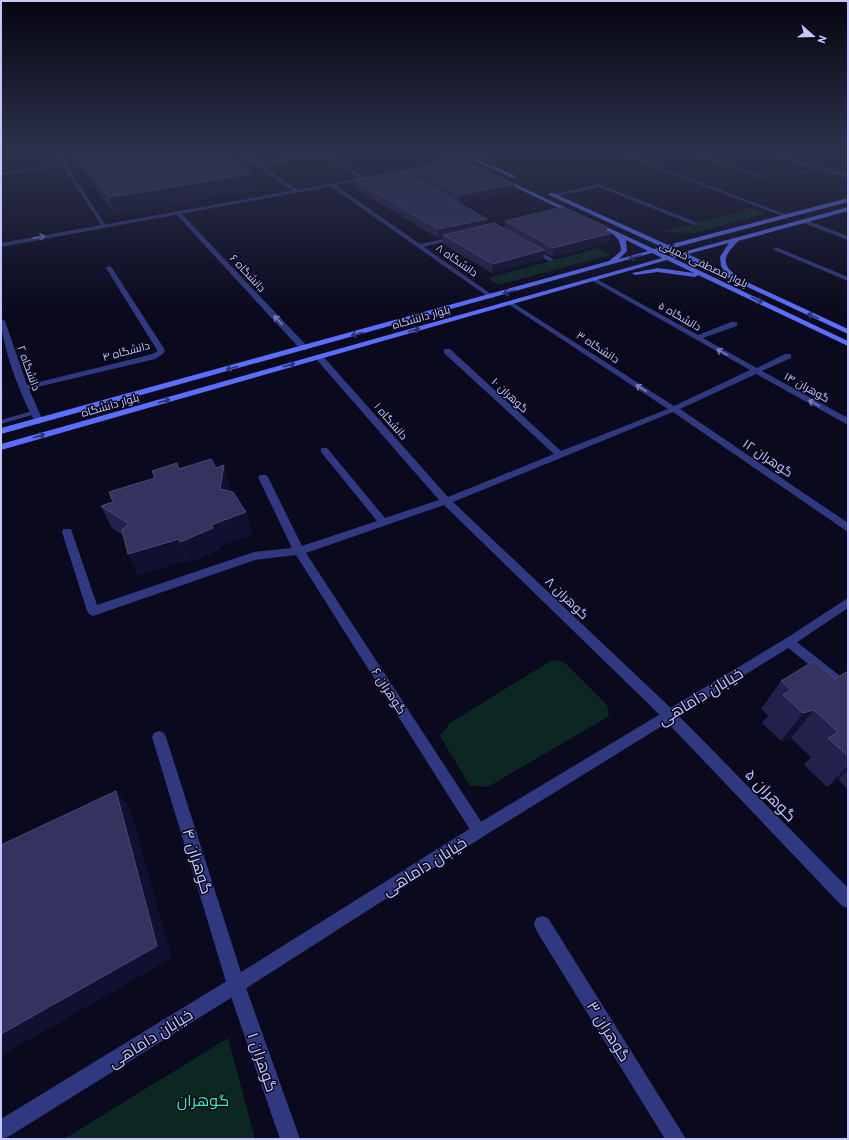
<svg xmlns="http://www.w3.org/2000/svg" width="849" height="1140" viewBox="0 0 849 1140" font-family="'PT Sans',Cairo,sans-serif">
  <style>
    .green { fill: #0c2722 }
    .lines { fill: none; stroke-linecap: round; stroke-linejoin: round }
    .service { fill: #303880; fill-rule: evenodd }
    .minor { fill: #303880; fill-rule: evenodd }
    .tertiary { fill: #303880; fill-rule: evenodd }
    .secondary { fill: #5c6eff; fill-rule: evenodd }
    .wall { fill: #23204c }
    .shaded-wall { fill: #121031 }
    .building { fill: #353260; stroke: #4b4979 }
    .oneway { stroke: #7a7fc0 }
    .oneway2 { stroke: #2b3177 }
    .labels { text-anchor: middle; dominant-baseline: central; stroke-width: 3; stroke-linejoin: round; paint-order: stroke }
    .far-street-label { font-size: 11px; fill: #c5c6ff; stroke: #0a091d }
    .street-label { font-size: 13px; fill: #c5c6ff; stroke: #0a091d }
    .near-street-label { font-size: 16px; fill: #c5c6ff; stroke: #0a091d }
    .near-park-label { font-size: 16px; fill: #47e9aa; stroke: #0a091d }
  </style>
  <rect width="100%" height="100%" fill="#0a091d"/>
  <!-- green -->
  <g class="green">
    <polygon points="752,208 765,214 693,233 661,232"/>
    <polygon points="599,248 611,255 498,285 488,278"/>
    <polygon points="552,660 564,662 607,705 609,716 488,787 470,786 440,736 450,723"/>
    <polygon points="228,1038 255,1139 64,1139"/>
  </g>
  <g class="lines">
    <!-- service -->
    <polygon class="service" points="32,411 38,411 39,413 1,424 1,420"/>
    <!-- minor -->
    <g class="minor">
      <polygon points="54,152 58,152 106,226 102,226 63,166 1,175 1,173 62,164"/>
      <polygon points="239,152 243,152 259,163 322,152 338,152 328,155 366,179 362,180 323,155 262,165 297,190 295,193"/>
      <polygon points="614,152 619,152 790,216 785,217"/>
      <polygon points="688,152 693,152 767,178 763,179"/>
      <polygon points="765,152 770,152 848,175 848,178 821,170 793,176 793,174 816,169"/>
      <polygon points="330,184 334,184 420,244 458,236 458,238 424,247 494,296 494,298 490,298 330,186"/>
      <polygon points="599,184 698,223 699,224 694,225 599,187 553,197 550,195"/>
      <polygon points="175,211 179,211 307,346 307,350 301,350 175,213"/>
      <polygon points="803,219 848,236 848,240 801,222"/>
      <polygon points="531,247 553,259 554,260 549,261 529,250 528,249"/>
      <polygon points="776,247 848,277 848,281 774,250 773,249"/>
      <path d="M 109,266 L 112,268 L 165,350 L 164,353 L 155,359 L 29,389 L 43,421 L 39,424 L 36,423 C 22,400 1,345 1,319 L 5,321 L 27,385 L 149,355 L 157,352 L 157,350 L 106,268 Z"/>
      <polygon points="593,277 698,335 731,322 737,322 737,326 703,338 757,368 785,354 791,354 791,358 762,371 848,418 848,425 756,374 680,409 848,523 848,532 673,412 453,502 674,711 848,888 848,908 842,906 664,719 444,505 306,553 484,826 487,831 484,836 479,839 474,836 296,555 255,560 93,616 89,614 87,611 62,532 63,529 71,529 72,532 97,605 254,552 292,548 258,477 260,475 266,475 268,477 302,546 377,521 321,452 321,448 327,448 385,518 439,500 316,359 316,355 322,355 448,497 554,454 444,353 444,349 450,349 561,451 668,409 508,304 508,302 512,302 674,406 750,370 591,280 590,279"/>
      <polygon points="789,637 793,639 848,682 848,695 843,693 785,645 783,642 785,639"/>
      <polygon points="159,731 164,733 166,737 245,985 300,1139 280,1139 227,985 152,737 154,733"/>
      <polygon points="542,916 548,918 686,1139 665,1139 536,930 534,924 536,918"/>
    </g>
    <!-- tertiary -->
    <g class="tertiary">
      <polygon points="446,152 450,153 436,167 432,167"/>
      <polygon points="518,152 526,152 450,164 448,163"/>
      <polygon points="368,177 370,179 1,247 1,243"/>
      <polygon points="848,598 848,608 793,645 484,836 242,991 8,1137 1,1139 1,1119 230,979 474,826 785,639"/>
    </g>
    <!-- secondary -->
    <g class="secondary">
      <polygon points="442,152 447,152 476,166 472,167"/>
      <polygon points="468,155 516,176 516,177 512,178 466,157"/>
      <polygon points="500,177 575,212 576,213 571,214 498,179"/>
      <path d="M 549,193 L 553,193 L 668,245 L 848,198 L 848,202 L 673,248 L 683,252 L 848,207 L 848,211 L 738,241 C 732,249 720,257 729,269 C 732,272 734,273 734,276 L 848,329 L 848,334 L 681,256 L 673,258 L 848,341 L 848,346 L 698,275 L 695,277 L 658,272 L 635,275 L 632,273 L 658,268 L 694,273 L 667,260 L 1,450 L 1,444 L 662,258 L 652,253 L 1,434 L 1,428 L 609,261 L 621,251 C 621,233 606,231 592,224 L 592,222 L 596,222 L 654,249 L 662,247 L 549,195 ZM 626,240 L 648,251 L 619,259 L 627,251 ZM 729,243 L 720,257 L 721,266 L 725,272 L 688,254 ZM 667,249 L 676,254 L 668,256 L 659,251 Z"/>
    </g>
  </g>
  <!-- wall -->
  <g class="wall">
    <polygon points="69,152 224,152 251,174 254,190 115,215"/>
    <polygon points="461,160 514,184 513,192 460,204 486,225 504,228 505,221 607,227 606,230 611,233 610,242 552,257 544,252 543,259 492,273 443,244 443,237 438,238 354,188 354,180"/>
    <polygon points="216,468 230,486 229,491 246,512 252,534 219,546 220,549 189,563 187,560 138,575 124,536 112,528 101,506 113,502 154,478 152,471 179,469"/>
    <polygon points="848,671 848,789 838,779 827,787 804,765 811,757 791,738 781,741 762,723 768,716 761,709 781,681 835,679"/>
  </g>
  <!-- shaded-wall -->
  <g class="shaded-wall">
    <polygon points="251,174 254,190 115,215 109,197"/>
    <polygon points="514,184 513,192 460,204 460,195"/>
    <polygon points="487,219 486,227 443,235 443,237 438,238 438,229"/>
    <polygon points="607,227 605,234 611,233 610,242 552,257 553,248 601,228"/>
    <polygon points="544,250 543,259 492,273 493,264"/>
    <polygon points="1,383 5,397 1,398"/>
    <polygon points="224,465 230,486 227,511 220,489"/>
    <polygon points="246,512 252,534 219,546 220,549 189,563 180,542 211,525"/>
    <polygon points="179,539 187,560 138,575 128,554"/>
    <polygon points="814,710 791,738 781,741 803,713"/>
    <polygon points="848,766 848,769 838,779 827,787"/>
    <polygon points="116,791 130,808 172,958 1,1056 1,1034"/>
  </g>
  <!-- building -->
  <g class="building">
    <polygon points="75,152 224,152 251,174 109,197"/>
    <polygon points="461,160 514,184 460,195 416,171 410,171 410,175 487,219 438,229 354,180"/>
    <polygon points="563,207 607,227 601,228 611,233 553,248 505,221"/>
    <polygon points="494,223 544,250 493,264 443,235"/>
    <polygon points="211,459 216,468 224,465 220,489 233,492 246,512 211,525 213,528 180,542 179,539 128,554 122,530 129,524 101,506 113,502 109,492 155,478 152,471 177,463 179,469"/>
    <polygon points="814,661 835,679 848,671 848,756 828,738 838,732 814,710 803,713 783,695 791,690 781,681"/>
    <polygon points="116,791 157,946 1,1034 1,845"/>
  </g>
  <!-- one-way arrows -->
  <defs><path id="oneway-shaft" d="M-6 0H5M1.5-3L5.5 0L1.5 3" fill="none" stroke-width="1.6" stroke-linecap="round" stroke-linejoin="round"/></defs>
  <g class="oneway">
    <use href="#oneway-shaft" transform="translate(39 237) rotate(-11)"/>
    <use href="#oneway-shaft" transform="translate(278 320) rotate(-133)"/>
    <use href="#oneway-shaft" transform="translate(722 352) rotate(-151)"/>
    <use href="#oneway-shaft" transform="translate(641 388) rotate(-147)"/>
    <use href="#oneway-shaft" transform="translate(814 403) rotate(-151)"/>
  </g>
  <g class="oneway2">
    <use href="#oneway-shaft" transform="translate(635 257) rotate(164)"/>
    <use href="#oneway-shaft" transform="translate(509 292) rotate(165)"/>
    <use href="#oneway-shaft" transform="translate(757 300) rotate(26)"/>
    <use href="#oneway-shaft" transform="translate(813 316) rotate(-155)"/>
    <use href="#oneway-shaft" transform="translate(414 330) rotate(-16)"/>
    <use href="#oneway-shaft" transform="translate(357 334) rotate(165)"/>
    <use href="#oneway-shaft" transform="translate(289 365) rotate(-16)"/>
    <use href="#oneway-shaft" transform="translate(232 368) rotate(165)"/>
    <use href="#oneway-shaft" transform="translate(164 401) rotate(-16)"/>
    <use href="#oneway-shaft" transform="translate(39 436) rotate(-16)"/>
  </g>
  <!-- sky -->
  <linearGradient id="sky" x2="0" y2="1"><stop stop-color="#060510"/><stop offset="0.49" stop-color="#2d324c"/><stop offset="1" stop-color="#2d324c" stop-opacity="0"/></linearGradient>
  <rect width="849" height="311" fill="url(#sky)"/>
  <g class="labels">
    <!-- far-street labels -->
    <g class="far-street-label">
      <text transform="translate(457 260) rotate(35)">دانشگاه ۸</text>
      <text transform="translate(704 264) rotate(25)">بلوار مصطفی خمینی</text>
      <text transform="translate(248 273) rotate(47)">دانشگاه ۶</text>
      <text transform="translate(680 316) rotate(30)">دانشگاه ۵</text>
      <text transform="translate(421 317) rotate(-16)">بلوار دانشگاه</text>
      <text transform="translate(598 347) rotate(33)">دانشگاه ۳</text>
      <text transform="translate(126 351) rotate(-15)">دانشگاه ۴</text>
      <text transform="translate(29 368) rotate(70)">دانشگاه ۲</text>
      <text transform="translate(807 387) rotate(29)">گوهران ۱۴</text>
      <text transform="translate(510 395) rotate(43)">گوهران ۱۰</text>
      <text transform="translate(110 405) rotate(-16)">بلوار دانشگاه</text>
      <text transform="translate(391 421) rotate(49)">دانشگاه ۱</text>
    </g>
    <!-- street labels -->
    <g class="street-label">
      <text transform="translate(768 458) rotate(34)">گوهران ۱۲</text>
      <text transform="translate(567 598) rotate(44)">گوهران ۸</text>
      <text transform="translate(389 691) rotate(57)">گوهران ۶</text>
    </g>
    <!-- near-street labels -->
    <g class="near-street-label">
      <text transform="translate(700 696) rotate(-31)">خیابان داماهی</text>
      <text transform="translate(771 795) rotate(46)">گوهران ۵</text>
      <text transform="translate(198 861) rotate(73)">گوهران ۴</text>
      <text transform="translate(424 866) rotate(-32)">خیابان داماهی</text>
      <text transform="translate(609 1031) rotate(58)">گوهران ۳</text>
      <text transform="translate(150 1038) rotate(-32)">خیابان داماهی</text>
      <text transform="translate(263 1062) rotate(71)">گوهران ۱</text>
    </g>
    <!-- near-park labels -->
    <g class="near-park-label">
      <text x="203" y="1100">گوهران</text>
    </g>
  </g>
  <!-- border -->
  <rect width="849" height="1140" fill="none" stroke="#c5c6ff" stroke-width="4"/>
  <!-- north arrow -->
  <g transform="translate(813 36) rotate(110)" stroke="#0a091d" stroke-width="3" paint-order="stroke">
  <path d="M0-3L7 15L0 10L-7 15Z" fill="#c5c6ff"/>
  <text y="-6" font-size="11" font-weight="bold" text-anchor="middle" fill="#c5c6ff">N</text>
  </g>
</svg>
